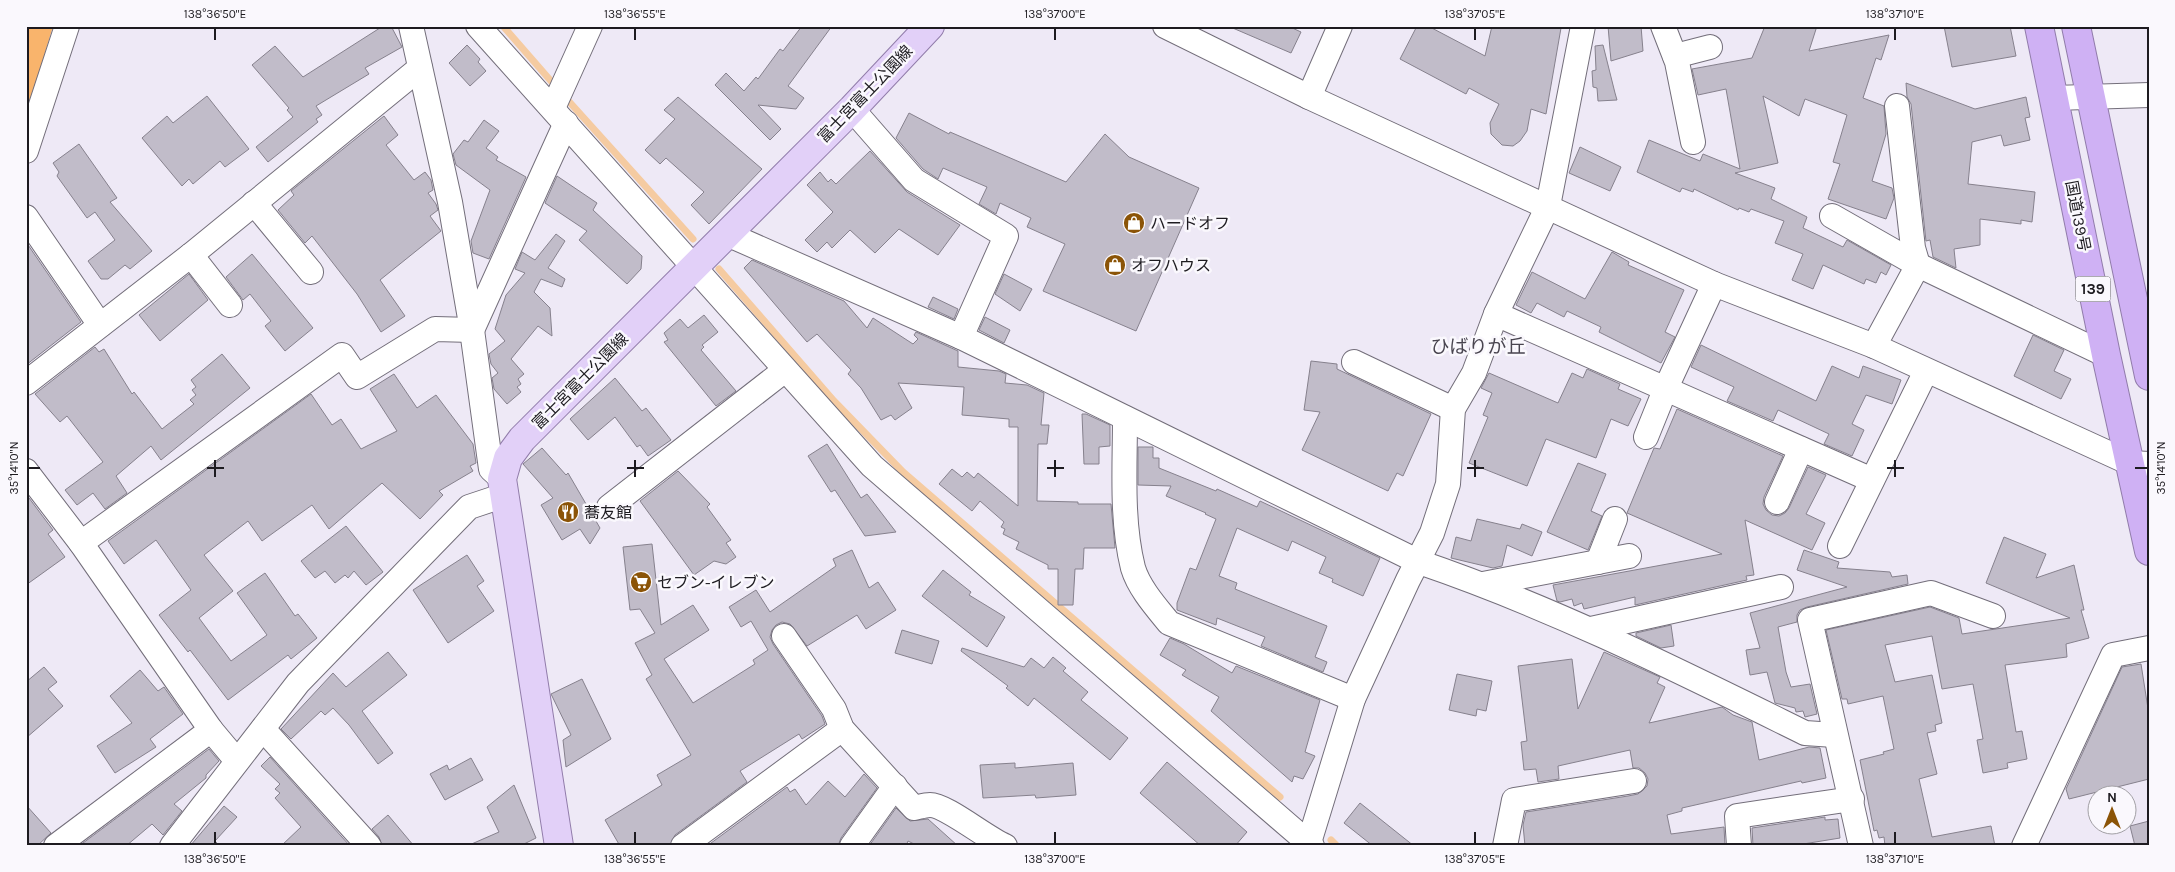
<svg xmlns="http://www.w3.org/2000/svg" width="2175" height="872" viewBox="0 0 2175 872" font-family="Karla,'Noto Sans JP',sans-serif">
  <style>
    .green { fill: #f9b46c }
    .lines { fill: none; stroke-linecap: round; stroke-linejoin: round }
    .stream { stroke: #f5cba1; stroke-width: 7 }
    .building { fill: #c1bcc9; stroke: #86818d }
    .minor-casing { stroke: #736e7a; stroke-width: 26 }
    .major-casing { stroke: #917caa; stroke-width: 30 }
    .highway-casing { stroke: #917caa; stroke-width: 30 }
    .minor { stroke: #fff; stroke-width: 24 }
    .major { stroke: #e2d0f8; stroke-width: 28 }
    .highway { stroke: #cfb1f4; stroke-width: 28 }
    .ticks { fill: none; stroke: #1d1b20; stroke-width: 2 }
    .labels { text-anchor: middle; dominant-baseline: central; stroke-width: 5; stroke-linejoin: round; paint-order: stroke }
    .shield { fill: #faf8fd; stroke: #5f5d62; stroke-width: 1 }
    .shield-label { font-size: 15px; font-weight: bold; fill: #1d1b20 }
    .street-label { font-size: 16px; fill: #1d1b20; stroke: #faf8fd }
    .poi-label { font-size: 16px; fill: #1d1b20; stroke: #faf8fd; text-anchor: start }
    .quarter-label { font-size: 19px; fill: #494550; stroke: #faf8fd }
    .neatline { fill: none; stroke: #1d1b20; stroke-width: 2 }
    .ticks-label { font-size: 12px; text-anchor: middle; fill: #1d1b20 }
  </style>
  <rect width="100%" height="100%" fill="#eee9f6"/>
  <!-- green -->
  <polygon class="green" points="26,26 53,26 26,117"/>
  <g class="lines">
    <!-- stream -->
    <g class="stream">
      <polyline points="503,26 557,88"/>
      <polyline points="564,96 693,239"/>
      <polyline points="719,269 834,401 903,472 1280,797"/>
      <polyline points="1331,840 1337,846"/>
    </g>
  </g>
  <!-- building -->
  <g class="building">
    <polygon points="383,26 391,26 402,47 365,68 369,74 316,106 322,115 316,119 318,122 268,162 256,147 293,117 287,110 289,108 252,65 275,46 303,77"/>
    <polygon points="802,26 832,26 788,86 804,98 796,109 758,105 781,129 770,140 715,85 726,73 744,91 756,77 758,79 780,49 783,51"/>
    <polygon points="1228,26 1288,26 1301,32 1291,53"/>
    <polygon points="1417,26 1428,26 1485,56 1492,26 1550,26 1561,28 1546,114 1531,109 1527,131 1520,141 1513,146 1502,145 1491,134 1490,123 1499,104 1469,88 1466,94 1400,59"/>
    <polygon points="1608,26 1641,26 1643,51 1611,61"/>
    <polygon points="1765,26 1817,26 1809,51 1889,35 1881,60 1876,58 1863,98 1884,106 1886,134 1872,181 1892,188 1894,198 1886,219 1828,199 1840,164 1833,162 1847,115 1805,99 1799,116 1763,96 1778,163 1735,173 1775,188 1771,199 1807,217 1803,228 1843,247 1847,240 1891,265 1886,275 1881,272 1876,283 1866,279 1864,284 1823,265 1813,289 1792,280 1803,254 1775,243 1784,221 1751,209 1749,212 1739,208 1738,210 1694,189 1693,192 1682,188 1680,192 1637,172 1649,140 1700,161 1703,154 1740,169 1726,89 1698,95 1692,69 1752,58"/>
    <polygon points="1944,26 2010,26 2016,56 1952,67"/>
    <polygon points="467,45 480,59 478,62 486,71 470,86 449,63"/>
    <polygon points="1603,45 1615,93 1617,100 1598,101 1597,88 1593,87 1592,71 1596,70 1595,46"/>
    <polygon points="1906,83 1975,109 2026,97 2030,117 2025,118 2030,140 2004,146 2001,135 1972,142 1968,184 2035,192 2032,222 2021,220 2021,224 1980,219 1980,245 1954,249 1956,268 1933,257 1930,240 1926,241 1911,104 1907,97"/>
    <polygon points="207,96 249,149 225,167 220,161 193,184 189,179 182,186 142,138 167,116 173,123"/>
    <polygon points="678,97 762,169 709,224 691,205 704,192 666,158 660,164 645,150 675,119 664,110"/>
    <polygon points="909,113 949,134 950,132 1066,182 1105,134 1129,157 1199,188 1136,331 1043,291 1065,244 1027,227 1031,218 1000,203 996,214 979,204 987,187 943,168 938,179 923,169 896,138"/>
    <polygon points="384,116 398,135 386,145 414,180 425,172 431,180 433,190 428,193 436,204 438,210 430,216 441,231 380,280 405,316 381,332 357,294 312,236 305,243 278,210 294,195 291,191"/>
    <polygon points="484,120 499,131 486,148 498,157 496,160 526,177 489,259 473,253 471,241 490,190 456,165 453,154 464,140 468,142"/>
    <polygon points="79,144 117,198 110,202 152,251 130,269 125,265 108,279 101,279 88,261 115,240 95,212 87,218 57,176 59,172 53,163"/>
    <polygon points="1580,147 1621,167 1610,191 1569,173"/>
    <polygon points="870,151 907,192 960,225 938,255 899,229 875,253 850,230 832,248 827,242 817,252 805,240 833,212 807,185 820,172 828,182 831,179 836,184"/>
    <polygon points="557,176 597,203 593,210 642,256 641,269 627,284 579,240 587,231 545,203"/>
    <polygon points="556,234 565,241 548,268 565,279 562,287 541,279 534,292 550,308 552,336 538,326 511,359 524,374 518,379 521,384 517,387 521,392 507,404 494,389 492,378 498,373 491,364 489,354 505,341 495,329 506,295 525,273 515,269 522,252 535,260"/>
    <polygon points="26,242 81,322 26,365"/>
    <polygon points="1612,252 1629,262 1628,265 1684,290 1665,332 1675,337 1661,363 1599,332 1601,327 1567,311 1564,317 1537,303 1531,313 1516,305 1532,272 1585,299"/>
    <polygon points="252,254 313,328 285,351 265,326 271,321 250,294 243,300 226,277"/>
    <polygon points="752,260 844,301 867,328 873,318 913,344 918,339 914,335 916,332 958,351 958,367 999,371 1006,374 1005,383 1027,385 1044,393 1041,425 1049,425 1047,444 1038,444 1037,501 1078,502 1078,504 1111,504 1115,548 1084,548 1083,569 1075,569 1073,605 1058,605 1058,569 1048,569 1048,565 1016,549 1019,542 1003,534 1005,529 1001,527 1004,522 980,501 972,511 939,484 952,469 962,477 967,472 974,478 978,473 1018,506 1018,427 1009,427 1009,419 962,415 964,387 898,383 912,408 895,420 891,415 881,420 861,388 848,374 851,370 817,334 807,342 744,268"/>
    <polygon points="189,274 208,300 160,341 139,315"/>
    <polygon points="1004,274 1032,289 1020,311 995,294"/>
    <polygon points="933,297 958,309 954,319 928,307"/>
    <polygon points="704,315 718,332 702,345 704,347 701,350 736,391 716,406 664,342 668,340 664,333 680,319 688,328"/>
    <polygon points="985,317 1010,330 1004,343 979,330"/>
    <polygon points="2033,335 2064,350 2054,371 2071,379 2061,399 2014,376"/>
    <polygon points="1701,345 1816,401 1832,366 1859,378 1863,366 1901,380 1892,404 1866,395 1852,424 1864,430 1852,456 1824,444 1829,434 1778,410 1773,421 1727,401 1734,387 1691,367"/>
    <polygon points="95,347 99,352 104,349 132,394 134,392 162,429 194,404 190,400 196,395 192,390 196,387 191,380 222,354 250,388 161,460 151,446 116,476 127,493 105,509 93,493 77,505 65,490 103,462 67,416 60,422 35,394"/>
    <polygon points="1311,361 1337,364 1337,369 1431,414 1403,476 1397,473 1388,491 1302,450 1320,412 1304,410"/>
    <polygon points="1587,369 1620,384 1618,389 1641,399 1628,426 1611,419 1596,458 1546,439 1527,486 1469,463 1488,417 1483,415 1492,393 1481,388 1489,373 1558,403 1572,373 1583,378"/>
    <polygon points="394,374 417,408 436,395 473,444 476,463 470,466 473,471 439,491 443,495 420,519 382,483 329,529 312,505 262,541 248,521 204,555 233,591 199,618 231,661 267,635 237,593 265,573 295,616 298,614 317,638 291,659 288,655 228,700 190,650 188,652 159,615 191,590 156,540 124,564 108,541 311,394 332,425 341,419 361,449 397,431 370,389"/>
    <polygon points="615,378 642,411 646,408 671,440 648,456 640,445 637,447 615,417 588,440 570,419"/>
    <polygon points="1677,409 1783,456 1764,497 1763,504 1766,510 1772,515 1779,516 1785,513 1789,508 1808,467 1826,475 1806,514 1825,523 1812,550 1745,520 1754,575 1746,576 1747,580 1635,605 1635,597 1584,609 1582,603 1574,606 1572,599 1560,602 1557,601 1553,585 1722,554 1627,513 1654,448 1660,449"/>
    <polygon points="1082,414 1086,414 1110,425 1110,446 1099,447 1099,464 1084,464"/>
    <polygon points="827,444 861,498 867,494 896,532 865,536 835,490 831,492 808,456"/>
    <polygon points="1138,447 1153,447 1153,458 1159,458 1159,468 1216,491 1217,489 1257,507 1260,501 1380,558 1363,596 1332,582 1333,579 1319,573 1326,557 1292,541 1288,551 1237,528 1219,576 1237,583 1235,589 1327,626 1315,657 1327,662 1323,672 1261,646 1265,637 1217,618 1216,625 1177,610 1177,603 1190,568 1196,570 1216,519 1205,514 1206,513 1166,496 1171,486 1138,485"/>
    <polygon points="542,448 566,475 568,473 600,528 590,544 580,529 562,540 541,505 553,498 523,464"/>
    <polygon points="1578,463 1606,474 1591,511 1602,516 1588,550 1547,532"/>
    <polygon points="678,471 710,504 707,507 731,540 726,543 736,557 726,564 714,561 694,575 640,501"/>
    <polygon points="26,494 53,530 48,534 65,557 26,585"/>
    <polygon points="1477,519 1520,529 1522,524 1542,532 1532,556 1507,545 1502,566 1493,568 1451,558 1456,537 1471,541"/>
    <polygon points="346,526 383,572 366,585 354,571 348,578 345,575 335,583 325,571 315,578 301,561"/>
    <polygon points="2004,537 2046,554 2036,578 2074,565 2084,610 2081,610 2089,638 2066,644 2067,657 2005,665 2016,732 2022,731 2027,759 2007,763 2008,768 1983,773 1977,740 1983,739 1973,684 1942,689 1932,636 1885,645 1895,682 1932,675 1942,723 1935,725 1936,731 1927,733 1937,774 1919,779 1932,837 1991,826 1995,846 1885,846 1884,837 1879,838 1877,830 1874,831 1860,760 1884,754 1883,752 1894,749 1883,696 1848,704 1847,699 1842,699 1826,630 1930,607 1959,618 1962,634 2070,618 1986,583"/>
    <polygon points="652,544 661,625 693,605 709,630 664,659 693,703 755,664 753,660 768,650 751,621 741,627 729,607 756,590 770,612 836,566 833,559 852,550 869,588 878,582 896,610 866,629 857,615 807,646 790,624 782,622 776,625 772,630 770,637 773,644 822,716 825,724 802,739 799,734 740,771 747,782 675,835 670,846 620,846 605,820 662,785 657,775 691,755 646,679 652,675 635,643 655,633 640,609 630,610 623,547"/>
    <polygon points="1804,550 1839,562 1837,568 1890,572 1892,577 1907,575 1908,584 1807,607 1800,610 1797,615 1797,622 1778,627 1786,672 1791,687 1810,684 1817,714 1805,717 1803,711 1796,712 1795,708 1775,703 1767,672 1750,675 1746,650 1760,648 1750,613 1847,587 1797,570"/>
    <polygon points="467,555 484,581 477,586 494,611 448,643 413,590"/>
    <polygon points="943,570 971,592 969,595 1005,617 987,647 922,596"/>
    <polygon points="1671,625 1674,646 1661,648 1636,636 1636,633"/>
    <polygon points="902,630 939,641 932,664 895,653"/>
    <polygon points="1170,638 1184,644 1232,673 1236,666 1320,700 1305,752 1315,756 1303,779 1294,776 1292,782 1211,711 1219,697 1182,675 1186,670 1160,655"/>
    <polygon points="962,648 1024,667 1031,658 1044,668 1053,657 1066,668 1063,671 1088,692 1081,700 1128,738 1110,760 1034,698 1028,706 1006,688 1008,686 961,651"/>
    <polygon points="388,652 407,675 362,711 393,753 378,764 349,725 333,708 325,715 321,711 291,739 281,729 333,673 346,687"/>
    <polygon points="1604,652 1660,677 1657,683 1665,687 1649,723 1722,707 1733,715 1752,722 1759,760 1809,747 1820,748 1826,778 1802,783 1801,781 1682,808 1682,811 1667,815 1671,834 1724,827 1725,846 1525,846 1523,825 1526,812 1628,796 1638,794 1647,786 1648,779 1645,773 1639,768 1633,768 1630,750 1558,766 1559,779 1538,782 1536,769 1524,770 1521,742 1527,741 1518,666 1572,659 1578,709"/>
    <polygon points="2141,664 2149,715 2149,779 2069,799 2066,789 2122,667"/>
    <polygon points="44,667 57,682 48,689 63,706 26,738 26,682"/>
    <polygon points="140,670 158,691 164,687 183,714 150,739 156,747 115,773 97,746 132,723 110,696"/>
    <polygon points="1457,674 1492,681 1486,711 1477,709 1476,716 1449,710"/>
    <polygon points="582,679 611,739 566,767 563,740 571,735 551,694"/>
    <polygon points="209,749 219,761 206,775 206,778 174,804 182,811 163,835 152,824 126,846 79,846"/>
    <polygon points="270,757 350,846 281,846 301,827 275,798 280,793 275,789 280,784 261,766"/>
    <polygon points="471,758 483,780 445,800 430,774 447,765 449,770"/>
    <polygon points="1167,762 1247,832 1235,846 1201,846 1140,793"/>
    <polygon points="1015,763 1015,768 1073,763 1076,795 1036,798 1035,795 983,798 980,765"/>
    <polygon points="864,774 877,788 841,838 838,846 707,846 787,787 790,792 795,789 806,805 828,781 845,797"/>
    <polygon points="514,785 536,838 520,846 467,846 499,832 487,807"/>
    <polygon points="1360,803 1414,846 1373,846 1344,823"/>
    <polygon points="26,805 51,833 37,846 26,846"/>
    <polygon points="224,806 237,817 215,841 220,846 190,846"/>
    <polygon points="896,808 910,821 928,819 958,846 918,846 908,841 906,846 869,846"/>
    <polygon points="388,815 414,846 382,846 379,837 372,829"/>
    <polygon points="1825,817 1825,820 1838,819 1840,838 1791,846 1753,846 1752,828"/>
    <polygon points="2149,821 2149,846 2135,846 2130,826"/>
  </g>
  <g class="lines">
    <!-- minor casing -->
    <g class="minor-casing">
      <g id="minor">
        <polyline points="411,26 450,202 472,330 491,469 502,479"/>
        <polyline points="478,26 872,466 1312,846"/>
        <polyline points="1165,26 1309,97 1714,284 1874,346 2130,463 2149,464"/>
        <polyline points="1663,26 1677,62 1693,142"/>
        <polyline points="1675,56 1710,47"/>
        <polyline points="1309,97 1340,26"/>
        <polyline points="2054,98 2149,95"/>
        <polyline points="553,108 590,26"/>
        <polyline points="852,109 914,180 1006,236 961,337"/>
        <polyline points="26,151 67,26"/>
        <polyline points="254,203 311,272"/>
        <polyline points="1832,216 1918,265 2106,355"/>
        <polyline points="26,217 100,325"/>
        <path d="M 727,234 L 961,337 L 1419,562 C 1554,608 1677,670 1805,733 L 1834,735"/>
        <polyline points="191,255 230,305"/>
        <polyline points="1496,314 1872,480"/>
        <polyline points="1874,346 1918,265 1913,248 1897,106"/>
        <polyline points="1354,362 1453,409"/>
        <polyline points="26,383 191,255 420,68"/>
        <path d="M 1125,418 C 1125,467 1121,520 1133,568 C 1139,588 1156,607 1169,623 L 1353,699"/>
        <polyline points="1646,437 1665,390 1714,284"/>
        <polyline points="26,471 81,543 211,730 237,761"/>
        <polyline points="1777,502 1801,449"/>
        <polyline points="609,507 785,370"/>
        <polyline points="81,543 342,355 357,377 435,329 472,330 566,123"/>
        <polyline points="1840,546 1926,371"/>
        <polyline points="1598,562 1615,519"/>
        <polyline points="1483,584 1629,556"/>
        <polyline points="1591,629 1781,587"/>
        <path d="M 784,636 L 834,709 L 842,729 L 914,808 C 919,807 925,805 930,805 C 946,805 986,838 1005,846"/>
        <polyline points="263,729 369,846"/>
        <polyline points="56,846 211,730"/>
        <polyline points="172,846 298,683 469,507 505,495"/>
        <polyline points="683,846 842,729"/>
        <polyline points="852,846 895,786"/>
        <polyline points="1308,846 1353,699 1408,580 1432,533 1448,484 1453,409 1474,373 1496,314 1548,206 1583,26"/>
        <polyline points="1505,846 1514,800 1634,781"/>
        <polyline points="1739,846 1737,816 1852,799"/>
        <polyline points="1861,846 1810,620 1931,593 1993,616"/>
        <polyline points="2024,846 2113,655 2149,648"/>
      </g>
    </g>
    <!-- major casing -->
    <g class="major-casing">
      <polyline id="major" points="559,846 502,479 508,458 522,439 852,109 930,26"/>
    </g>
    <!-- highway casing -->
    <g class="highway-casing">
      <g id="highway">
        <polyline points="2039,26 2106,355 2149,551"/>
        <polyline points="2076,26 2149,376"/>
      </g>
    </g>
    <!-- minor -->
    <use href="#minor" class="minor"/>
    <!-- major -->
    <use href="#major" class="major"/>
    <!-- highway -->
    <use href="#highway" class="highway"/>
  </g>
  <!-- ticks -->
  <path class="ticks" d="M 215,28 L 215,40M 635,28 L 635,40M 1055,28 L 1055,40M 1475,28 L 1475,40M 1895,28 L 1895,40M 215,460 L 215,477M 635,460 L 635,477M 1055,460 L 1055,477M 1475,460 L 1475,477M 1895,460 L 1895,477M 28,468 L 40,468M 207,468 L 224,468M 627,468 L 644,468M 1047,468 L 1064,468M 1467,468 L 1484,468M 1887,468 L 1904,468M 2135,468 L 2148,468M 215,832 L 215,844M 635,832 L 635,844M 1055,832 L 1055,844M 1475,832 L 1475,844M 1895,832 L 1895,844"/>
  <!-- icons -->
  <defs>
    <g id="shop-disc" transform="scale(1.125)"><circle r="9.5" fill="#8b5407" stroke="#faf8fd"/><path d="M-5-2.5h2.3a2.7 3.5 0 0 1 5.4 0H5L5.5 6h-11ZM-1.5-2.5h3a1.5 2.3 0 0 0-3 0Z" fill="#fff"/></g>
    <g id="restaurant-disc" transform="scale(1.125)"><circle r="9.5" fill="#8b5407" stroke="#faf8fd"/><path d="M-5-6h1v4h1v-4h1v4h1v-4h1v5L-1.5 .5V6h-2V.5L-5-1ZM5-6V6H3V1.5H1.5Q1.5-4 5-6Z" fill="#fff"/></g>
    <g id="supermarket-disc" transform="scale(1.125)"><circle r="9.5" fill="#8b5407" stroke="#faf8fd"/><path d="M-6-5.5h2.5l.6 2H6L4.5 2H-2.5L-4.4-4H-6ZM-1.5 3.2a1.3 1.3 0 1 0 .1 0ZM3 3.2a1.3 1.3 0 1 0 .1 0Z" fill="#fff"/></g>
  </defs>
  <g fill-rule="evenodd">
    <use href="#shop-disc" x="1134" y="223"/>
    <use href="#shop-disc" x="1115" y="265"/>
    <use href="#restaurant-disc" x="568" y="512"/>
    <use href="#supermarket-disc" x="641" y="582"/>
  </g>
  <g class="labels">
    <!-- shield labels -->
    <rect class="shield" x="2075.5" y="276.5" width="35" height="25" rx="4"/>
    <g class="shield-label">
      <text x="2093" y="289">139</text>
    </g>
    <!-- street labels -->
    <g class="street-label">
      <text transform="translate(865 94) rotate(-46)">富士宮富士公園線</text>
      <text transform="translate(2078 216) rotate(79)">国道139号</text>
      <text transform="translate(580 381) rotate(-45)">富士宮富士公園線</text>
    </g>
    <!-- poi labels -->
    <g class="poi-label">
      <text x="1150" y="223">ハードオフ</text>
      <text x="1131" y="265">オフハウス</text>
      <text x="584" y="512">蕎友館</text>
      <text x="657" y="582">セブン-イレブン</text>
    </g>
    <!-- quarter labels -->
    <g class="quarter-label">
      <text x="1478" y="347">ひばりが丘</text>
    </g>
  </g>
  <!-- border -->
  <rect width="2175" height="872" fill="none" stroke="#faf8fd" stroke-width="55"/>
  <!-- north arrow -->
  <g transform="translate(2112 810)"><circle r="24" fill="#faf8fd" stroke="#a2a0a5"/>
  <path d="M0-4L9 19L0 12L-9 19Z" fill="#8b5407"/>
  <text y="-8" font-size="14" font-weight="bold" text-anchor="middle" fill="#1d1b20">N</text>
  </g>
  <rect x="28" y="28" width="2120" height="816" class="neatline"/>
  <g class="ticks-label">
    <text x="215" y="18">138°36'50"E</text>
    <text x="635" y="18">138°36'55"E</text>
    <text x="1055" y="18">138°37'00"E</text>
    <text x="1475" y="18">138°37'05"E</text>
    <text x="1895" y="18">138°37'10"E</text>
    <text transform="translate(14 468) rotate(-90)" y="4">35°14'10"N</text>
    <text transform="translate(2161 468) rotate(-90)" y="4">35°14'10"N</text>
    <text x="215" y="863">138°36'50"E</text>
    <text x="635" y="863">138°36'55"E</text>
    <text x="1055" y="863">138°37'00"E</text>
    <text x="1475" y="863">138°37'05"E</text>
    <text x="1895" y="863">138°37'10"E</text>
  </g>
</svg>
